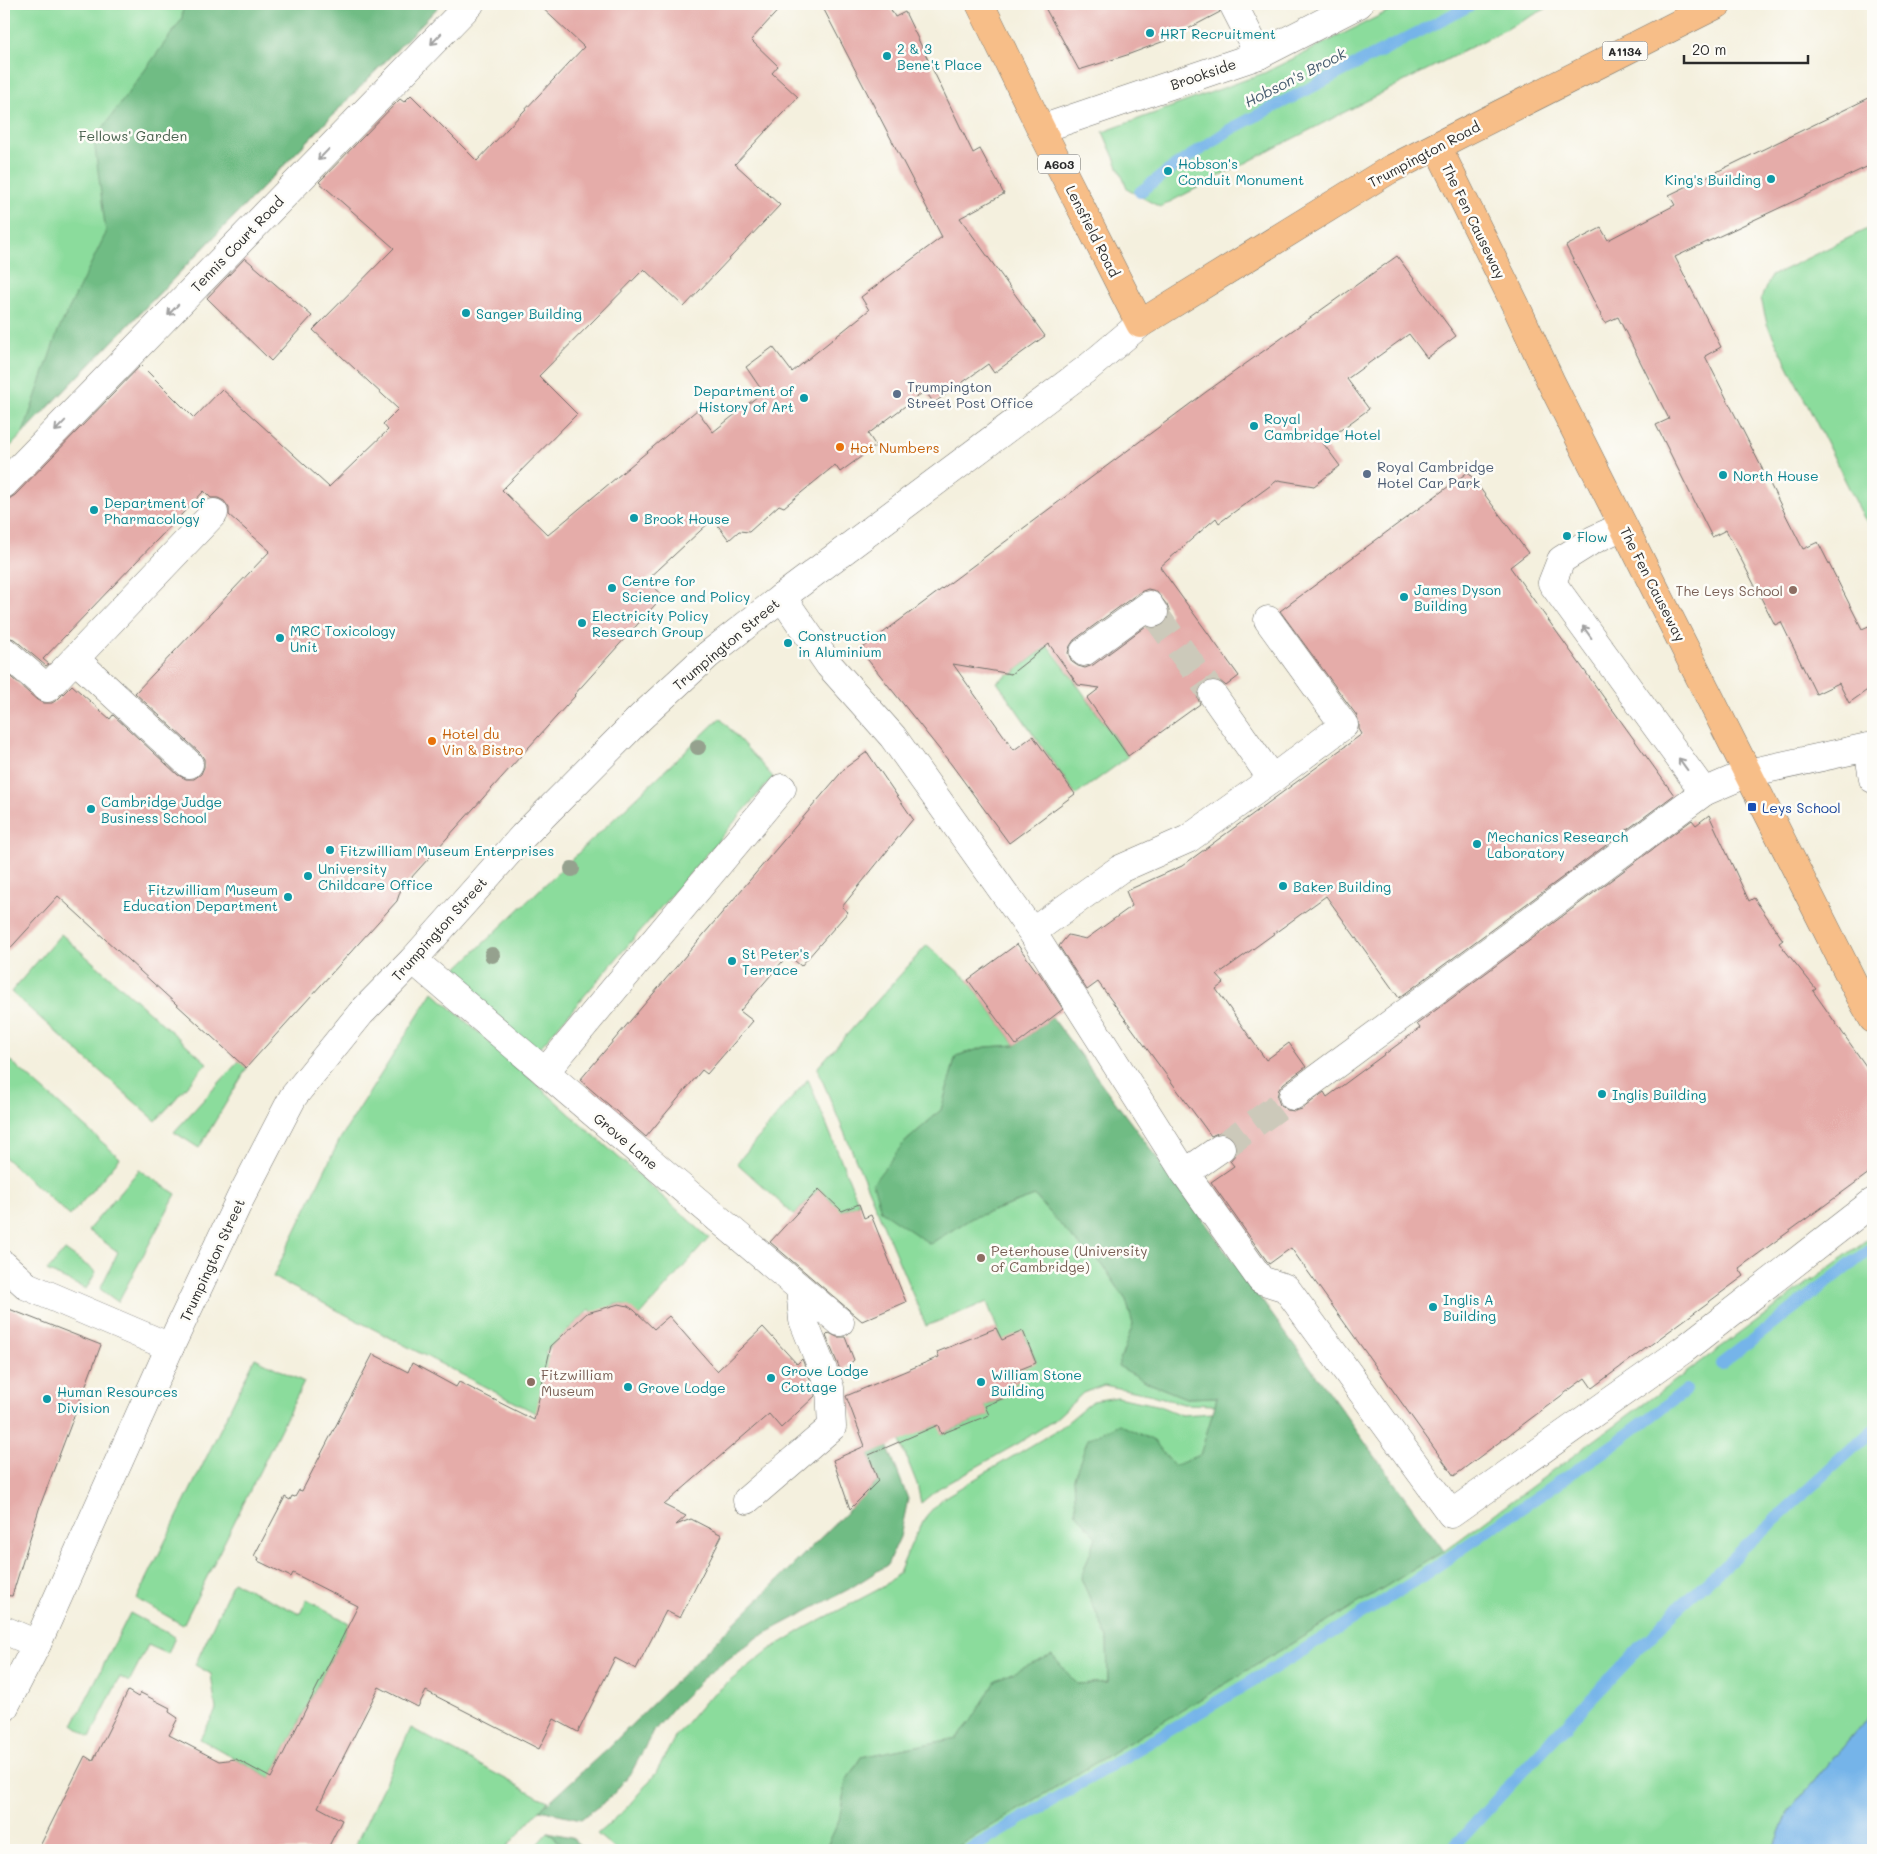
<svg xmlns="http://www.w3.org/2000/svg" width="1877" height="1854" viewBox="0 0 1877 1854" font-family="Mali,sans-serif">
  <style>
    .green { fill: #8bdc9c; stroke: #5b8464 }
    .forest { fill: #70bc84; stroke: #4e7458 }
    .water { fill: #75b4e9; stroke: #50708a }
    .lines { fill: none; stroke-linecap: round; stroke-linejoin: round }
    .stream { stroke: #75b4e9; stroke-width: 12 }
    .building { fill: #e5aca9; fill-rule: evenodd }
    .minor-tunnel { stroke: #ccc9ba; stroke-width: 28; stroke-dasharray: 28 14; stroke-linecap: butt }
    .minor-casing { stroke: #71706a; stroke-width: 29 }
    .major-casing { stroke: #71706a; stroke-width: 29 }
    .minor { stroke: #fff; stroke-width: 28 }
    .major { stroke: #f7be88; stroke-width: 28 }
    .tree { fill: #95a18e }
    .oneway { stroke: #a0a0a0 }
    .culture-dot { fill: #0f9aa8; stroke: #fdfcf7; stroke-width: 2 }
    .service-dot { fill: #5c6f8a; stroke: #fdfcf7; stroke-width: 2 }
    .food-dot { fill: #e8710a; stroke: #fdfcf7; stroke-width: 2 }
    .education-dot { fill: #8d6e63; stroke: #fdfcf7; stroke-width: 2 }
    .transit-dot { fill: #1a4fb4; stroke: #fdfcf7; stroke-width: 2 }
    .labels { text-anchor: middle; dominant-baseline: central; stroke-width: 5; stroke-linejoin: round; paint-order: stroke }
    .shield { fill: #fdfcf7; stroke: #6a6a68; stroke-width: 1 }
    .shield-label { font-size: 12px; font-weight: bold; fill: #2b2b2b }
    .culture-label { font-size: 14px; fill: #0d838f; stroke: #fdfcf7; text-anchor: start }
    .street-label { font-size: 14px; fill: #2b2b2b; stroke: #fdfcf7 }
    .park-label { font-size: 14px; fill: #48604d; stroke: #fdfcf7 }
    .service-label { font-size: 14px; fill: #4e5e75; stroke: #fdfcf7; text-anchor: start }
    .food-label { font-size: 14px; fill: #c56008; stroke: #fdfcf7; text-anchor: start }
    .education-label { font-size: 14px; fill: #785e54; stroke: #fdfcf7; text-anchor: start }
    .transit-label { font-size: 14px; fill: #164399; stroke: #fdfcf7; text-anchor: start }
    .water-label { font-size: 15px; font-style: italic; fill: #455b6e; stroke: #fdfcf7 }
  </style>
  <rect width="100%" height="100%" fill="#fdfcf7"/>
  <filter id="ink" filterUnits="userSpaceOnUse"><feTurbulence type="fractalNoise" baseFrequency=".02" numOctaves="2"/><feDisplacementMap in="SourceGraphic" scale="10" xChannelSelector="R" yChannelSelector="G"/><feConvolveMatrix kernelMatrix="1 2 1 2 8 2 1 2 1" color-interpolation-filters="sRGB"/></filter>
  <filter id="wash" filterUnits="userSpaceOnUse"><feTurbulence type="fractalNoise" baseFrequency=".0096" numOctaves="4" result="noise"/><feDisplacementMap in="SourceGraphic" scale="20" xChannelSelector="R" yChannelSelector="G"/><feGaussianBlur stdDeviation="1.12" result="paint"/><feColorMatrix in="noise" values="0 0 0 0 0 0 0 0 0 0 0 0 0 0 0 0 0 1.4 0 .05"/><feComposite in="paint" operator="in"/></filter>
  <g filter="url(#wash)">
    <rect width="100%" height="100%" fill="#f4f0de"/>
    <!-- green -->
    <g class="green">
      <polygon points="4,4 441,4 4,453"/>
      <polygon points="1403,4 1555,4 1160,207 1128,190 1103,132 1264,73"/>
      <polygon points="1873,226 1873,529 1864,518 1767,324 1761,298 1771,276"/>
      <polygon points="1048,646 1071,676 1128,757 1076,795 997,682 1009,673 1014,674 1016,670"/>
      <polygon points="720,718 773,777 536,1052 449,976"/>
      <polygon points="61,934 207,1063 156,1121 11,992"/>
      <polygon points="927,945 968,980 1016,1045 986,1047 956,1056 941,1110 903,1144 931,1243 972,1218 1035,1196 1076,1242 1102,1264 1126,1300 1133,1324 1119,1366 1151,1384 1186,1398 1217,1397 1215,1405 1183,1404 1153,1395 1104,1385 1083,1393 1054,1420 1019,1443 939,1488 921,1503 917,1484 888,1411 921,1432 938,1425 942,1434 988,1415 985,1406 1004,1398 1000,1389 1020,1381 1016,1371 1036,1362 1023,1332 1002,1341 987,1302 926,1326 817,1068"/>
      <path d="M 433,992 L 709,1238 L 640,1316 C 620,1299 615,1300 597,1319 L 590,1309 L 545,1352 L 636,1465 L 273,1277 L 340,1139 Z"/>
      <polygon points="4,1055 120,1158 70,1216 4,1157"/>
      <polygon points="239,1061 247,1068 199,1148 174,1132"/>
      <polygon points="808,1079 859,1204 837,1213 832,1201 819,1189 794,1215 737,1163"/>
      <polygon points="139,1170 176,1194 118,1302 100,1289 118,1252 88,1230"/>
      <polygon points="1873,1235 1873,1712 1787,1813 1773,1850 952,1850 1444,1551"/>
      <polygon points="65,1250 96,1272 86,1289 47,1271"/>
      <polygon points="255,1358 304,1382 183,1625 137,1599"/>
      <polygon points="1117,1397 1157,1405 1181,1415 1213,1413 1200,1455 1174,1467 1154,1441 1074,1478 1076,1513 1096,1537 1081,1578 1107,1638 1108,1682 1077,1684 971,1721 957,1738 861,1757 846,1781 839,1821 825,1850 616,1850 597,1834 624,1811 656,1773 675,1737 705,1701 769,1650 807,1627 883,1587 899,1573 912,1542 927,1515 943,1498 1059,1429 1093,1401"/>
      <polygon points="233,1582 300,1614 307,1599 349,1623 271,1778 200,1739 216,1710 211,1674 195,1665"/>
      <polygon points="130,1613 175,1637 168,1654 148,1645 129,1682 120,1677 90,1737 73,1725"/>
      <polygon points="411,1728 539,1797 548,1801 504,1850 353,1850"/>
      <polygon points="548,1832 568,1850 532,1850"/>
    </g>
    <!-- forest -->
    <g class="forest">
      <polygon points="183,4 441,4 23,433 58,331 106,233 94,140 182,19"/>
      <polygon points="1052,1017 1196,1210 1444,1551 952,1850 825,1850 839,1821 846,1781 861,1757 957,1738 971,1721 996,1680 1052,1655 1077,1684 1108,1682 1107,1638 1081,1578 1096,1537 1076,1513 1074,1478 1088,1439 1119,1424 1154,1441 1174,1466 1200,1455 1215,1405 1217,1397 1186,1398 1151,1384 1118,1366 1133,1324 1126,1300 1102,1264 1076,1242 1035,1196 972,1218 930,1244 881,1211 873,1183 903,1144 941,1110 956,1056 986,1047 1016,1045"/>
      <polygon points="876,1416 908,1499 900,1537 887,1565 849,1589 755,1639 703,1678 675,1706 653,1732 632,1771 610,1798 581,1819 540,1810 607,1749 878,1481 866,1446"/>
      <polygon points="548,1832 571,1837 585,1850 568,1850"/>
    </g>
    <!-- water -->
    <polygon class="water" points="1873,1712 1873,1850 1773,1850 1787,1813"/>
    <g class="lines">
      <!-- stream -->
      <g class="stream">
        <polyline points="1140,192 1168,171 1231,129 1473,4"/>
        <polyline points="1721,1364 1873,1247"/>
        <polyline points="969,1850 1294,1656 1412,1583 1616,1443 1686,1390"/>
        <polyline points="1451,1850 1520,1774 1672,1614 1873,1430"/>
      </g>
    </g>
    <g id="blocks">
      <!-- building -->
      <g class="building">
        <polygon points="538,4 784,4 751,40 778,66 772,73 798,97 735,164 780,205 684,307 644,269 539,376 577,414 502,490 548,535 697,410 713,432 763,392 746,367 773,347 792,372 869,310 861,297 942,237 821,4 888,4 895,17 905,12 973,153 980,149 1004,194 960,218 1045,336 994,373 988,364 934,403 925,391 868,434 876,446 840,472 835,465 784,507 779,505 749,532 739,531 729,540 713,519 646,581 663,596 574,695 575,696 401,889 397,901 246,1068 58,896 4,955 4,671 37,700 44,703 52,703 58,699 72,685 110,719 113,715 178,775 186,779 194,779 201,774 204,767 204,759 200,753 135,693 270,551 229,515 229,508 224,501 218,498 211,498 204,491 43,659 49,664 46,666 14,639 4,636 4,502 15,495 141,365 194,418 222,389 329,487 388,430 383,424 398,409 313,330 394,248 319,182 400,99 404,102 411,95 477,161 584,47"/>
        <polygon points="1043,4 1217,4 1220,12 1167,40 1127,55 1079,70"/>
        <polygon points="1873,96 1873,164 1675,257 1721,347 1705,356 1803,549 1818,542 1862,629 1873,624 1873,686 1849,703 1839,683 1816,694 1781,622 1775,625 1726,530 1712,537 1656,425 1669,419 1618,317 1605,323 1566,246 1601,228 1608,240 1675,205 1669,195"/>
        <path d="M 1397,256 L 1456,336 L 1427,358 L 1409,334 L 1347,379 L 1369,409 L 1323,443 L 1340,466 L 1314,486 L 1278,480 L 1219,523 L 1216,518 L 1160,567 L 1239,676 L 1226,686 L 1220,681 L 1212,679 L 1204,683 L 1199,688 L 1197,696 L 1200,704 L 1128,756 L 1087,698 L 1100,688 L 1078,685 L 1049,644 L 1011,674 L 953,664 L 1014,750 L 1033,736 L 1075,794 L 1009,843 L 951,764 L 860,650 L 1206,392 ZM 1148,589 L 1156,591 L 1167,605 L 1170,613 L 1168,621 L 1163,626 L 1155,629 L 1146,626 L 1093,665 L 1085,668 L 1078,666 L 1072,662 L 1068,653 L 1070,646 L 1074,640 L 1140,592 Z"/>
        <polygon points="245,258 312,316 271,361 207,298"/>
        <polygon points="1468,472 1528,553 1510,567 1674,795 1399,998 1326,896 1217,975 1224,983 1216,989 1266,1060 1289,1043 1306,1067 1284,1083 1279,1089 1277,1097 1280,1105 1287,1110 1295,1111 1302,1109 1324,1092 1327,1097 1420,1028 1417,1024 1692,820 1696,825 1709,815 1749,901 1754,898 1783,940 1779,943 1816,989 1813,991 1873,1076 1873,1170 1739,1268 1744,1276 1592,1388 1585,1378 1454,1476 1291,1248 1269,1264 1211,1182 1234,1166 1230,1161 1235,1155 1237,1147 1234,1139 1228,1134 1220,1132 1211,1136 1098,982 1087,990 1059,946 1068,935 1086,939 1132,906 1126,891 1182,866 1362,734 1359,729 1359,723 1357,716 1280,611"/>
        <polygon points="867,752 913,819 842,907 848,912 801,966 788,955 740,1011 753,1021 707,1074 702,1070 646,1137 580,1080 845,768"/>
        <polygon points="1017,944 1037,972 1038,971 1063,1009 1016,1045 968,980"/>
        <polygon points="819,1189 842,1211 859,1204 864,1218 871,1215 906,1302 862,1321 770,1242"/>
        <polygon points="619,1304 628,1306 634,1310 654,1329 669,1316 717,1371 763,1327 797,1364 802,1359 815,1391 815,1396 781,1428 769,1414 664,1505 686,1516 676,1525 691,1519 722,1535 680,1618 666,1611 636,1669 615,1658 578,1732 554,1719 539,1749 426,1691 418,1707 379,1687 318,1807 342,1820 327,1850 38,1850 85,1756 93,1761 128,1691 138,1697 141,1693 170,1708 169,1712 178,1718 169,1735 219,1761 236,1759 271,1778 358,1606 293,1573 291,1577 258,1561 259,1558 254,1556 285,1497 290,1500 292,1496 295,1497 299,1490 302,1491 373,1354 408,1372 412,1363 456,1387 459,1382 534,1420 551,1346 587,1313"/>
        <polygon points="4,1307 101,1345 40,1506 12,1596 4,1595"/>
        <polygon points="996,1328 1002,1340 1023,1331 1036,1363 1016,1371 1020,1381 1000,1389 1004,1398 985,1406 989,1415 941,1434 938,1425 869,1455 878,1481 850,1509 833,1460 865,1446 846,1396 939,1357 937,1352"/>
        <polygon points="829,1333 837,1337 845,1337 854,1360 841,1372 826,1336"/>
      </g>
    </g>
  </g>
  <g filter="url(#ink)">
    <use href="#blocks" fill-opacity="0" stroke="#71706a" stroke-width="1"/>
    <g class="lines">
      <!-- minor-tunnel -->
      <g class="minor-tunnel">
        <polyline points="1154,613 1213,695"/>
        <polyline points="1221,1148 1293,1096"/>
      </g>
      <!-- minor casing -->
      <g class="minor-casing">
        <g id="minor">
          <polyline points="1233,4 1259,55"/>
          <polyline points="1041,129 1259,55 1359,4"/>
          <polyline points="4,484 470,4"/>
          <polyline points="1623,526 1593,540 1561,560 1552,583 1704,792 1748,773 1868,747 1873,779"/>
          <polyline points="782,597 829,665 893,737 1032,932 1185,1173 1261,1280 1286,1288 1451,1514 1683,1350 1873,1202"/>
          <polyline points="4,651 47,688 214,513"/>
          <polyline points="1084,652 1149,605 1154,613"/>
          <polyline points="75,659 189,764"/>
          <polyline points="1213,695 1272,779"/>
          <polyline points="1032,932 1120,869 1188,839 1272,779 1344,725 1268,620"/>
          <polyline points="413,960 840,1322"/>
          <polyline points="545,1072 782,788"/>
          <polyline points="1293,1096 1704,792"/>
          <polyline points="1185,1173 1221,1148"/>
          <polyline points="4,1265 27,1286 170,1347"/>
          <polyline points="747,1500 832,1427 830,1388 803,1320 800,1288"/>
          <polyline points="4,1630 37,1644"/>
          <polyline points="4,1708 37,1644 170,1347 240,1199 293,1097 361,1013 413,960 523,836 641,717 708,655 782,597 1089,367 1140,324"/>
        </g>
      </g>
      <!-- major casing -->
      <g class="major-casing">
        <g id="major">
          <polyline points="980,4 1041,129 1140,324 1389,170 1718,4"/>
          <polyline points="1437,146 1516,306 1551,382 1860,996 1873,1019"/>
        </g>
      </g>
      <!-- minor -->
      <use href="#minor" class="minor"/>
      <!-- major -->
      <use href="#major" class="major"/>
    </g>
    <!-- trees -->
    <g class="tree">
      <circle cx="698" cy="747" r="8"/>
      <circle cx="572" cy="869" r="8"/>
      <circle cx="492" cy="955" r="8"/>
    </g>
    <!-- one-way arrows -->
    <defs><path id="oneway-shaft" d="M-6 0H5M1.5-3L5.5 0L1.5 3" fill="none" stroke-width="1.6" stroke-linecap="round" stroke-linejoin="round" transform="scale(1.25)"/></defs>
    <g class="oneway">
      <use href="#oneway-shaft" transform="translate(436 39) rotate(134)"/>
      <use href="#oneway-shaft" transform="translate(323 155) rotate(134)"/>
      <use href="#oneway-shaft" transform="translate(173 310) rotate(134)"/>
      <use href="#oneway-shaft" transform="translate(60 426) rotate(134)"/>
      <use href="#oneway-shaft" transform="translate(1587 632) rotate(-126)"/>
      <use href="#oneway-shaft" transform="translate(1683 764) rotate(-126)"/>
    </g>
  </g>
  <!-- markers -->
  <g class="culture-dot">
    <circle cx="1150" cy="33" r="5"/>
    <circle cx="887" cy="56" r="5"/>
    <circle cx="1168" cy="171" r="5"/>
    <circle cx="1771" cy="179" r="5"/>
    <circle cx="466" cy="313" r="5"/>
    <circle cx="804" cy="398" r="5"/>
    <circle cx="1254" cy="426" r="5"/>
    <circle cx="1723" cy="475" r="5"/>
    <circle cx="94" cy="510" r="5"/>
    <circle cx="634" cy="518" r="5"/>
    <circle cx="1567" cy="536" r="5"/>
    <circle cx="612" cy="588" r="5"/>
    <circle cx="1404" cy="597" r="5"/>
    <circle cx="582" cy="623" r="5"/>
    <circle cx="280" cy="638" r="5"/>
    <circle cx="788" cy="643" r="5"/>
    <circle cx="91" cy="809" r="5"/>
    <circle cx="1477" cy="844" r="5"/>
    <circle cx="330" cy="850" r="5"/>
    <circle cx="308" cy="876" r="5"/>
    <circle cx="1283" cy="886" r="5"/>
    <circle cx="288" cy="897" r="5"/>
    <circle cx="732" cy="961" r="5"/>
    <circle cx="1602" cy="1094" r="5"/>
    <circle cx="1433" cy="1307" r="5"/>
    <circle cx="771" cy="1378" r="5"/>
    <circle cx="981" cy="1382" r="5"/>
    <circle cx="628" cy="1387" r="5"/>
    <circle cx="47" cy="1399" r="5"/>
  </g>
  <g class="service-dot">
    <circle cx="897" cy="394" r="5"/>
    <circle cx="1367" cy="474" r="5"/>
  </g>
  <g class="food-dot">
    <circle cx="840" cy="447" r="5"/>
    <circle cx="432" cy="741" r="5"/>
  </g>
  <g class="education-dot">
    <circle cx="1793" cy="590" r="5"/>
    <circle cx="981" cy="1258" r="5"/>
    <circle cx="531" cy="1382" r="5"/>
  </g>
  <rect class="transit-dot" x="1747" y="802" width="10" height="10" rx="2.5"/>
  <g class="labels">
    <!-- shield labels -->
    <g class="shield">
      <rect x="1602.5" y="41.5" width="45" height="19" rx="4"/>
      <rect x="1038" y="154.5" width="42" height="19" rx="4"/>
    </g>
    <g class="shield-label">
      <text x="1625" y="51">A1134</text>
      <text x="1059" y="164">A603</text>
    </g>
    <!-- culture labels -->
    <g class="culture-label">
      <text x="1160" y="33">HRT Recruitment</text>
      <text x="897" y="48">2 &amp; 3<tspan x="897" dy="16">Bene't Place</tspan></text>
      <text x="1178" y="163">Hobson's<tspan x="1178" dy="16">Conduit Monument</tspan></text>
      <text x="1761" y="179" text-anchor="end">King's Building</text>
      <text x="476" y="313">Sanger Building</text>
      <text x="794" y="390" text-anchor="end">Department of<tspan x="794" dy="16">History of Art</tspan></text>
      <text x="1264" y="418">Royal<tspan x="1264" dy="16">Cambridge Hotel</tspan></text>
      <text x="1733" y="475">North House</text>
      <text x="104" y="502">Department of<tspan x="104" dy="16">Pharmacology</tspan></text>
      <text x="644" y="518">Brook House</text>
      <text x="1577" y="536">Flow</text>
      <text x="622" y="580">Centre for<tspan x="622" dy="16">Science and Policy</tspan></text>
      <text x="1414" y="589">James Dyson<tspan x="1414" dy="16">Building</tspan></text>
      <text x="592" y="615">Electricity Policy<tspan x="592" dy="16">Research Group</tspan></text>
      <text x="290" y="630">MRC Toxicology<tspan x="290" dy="16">Unit</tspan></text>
      <text x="798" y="635">Construction<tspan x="798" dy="16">in Aluminium</tspan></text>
      <text x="101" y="801">Cambridge Judge<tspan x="101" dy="16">Business School</tspan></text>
      <text x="1487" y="836">Mechanics Research<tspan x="1487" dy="16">Laboratory</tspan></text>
      <text x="340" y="850">Fitzwilliam Museum Enterprises</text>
      <text x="318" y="868">University<tspan x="318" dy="16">Childcare Office</tspan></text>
      <text x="1293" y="886">Baker Building</text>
      <text x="278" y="889" text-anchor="end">Fitzwilliam Museum<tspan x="278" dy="16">Education Department</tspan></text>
      <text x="742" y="953">St Peter's<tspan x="742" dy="16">Terrace</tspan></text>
      <text x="1612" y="1094">Inglis Building</text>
      <text x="1443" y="1299">Inglis A<tspan x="1443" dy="16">Building</tspan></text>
      <text x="781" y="1370">Grove Lodge<tspan x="781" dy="16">Cottage</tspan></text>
      <text x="991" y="1374">William Stone<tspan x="991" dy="16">Building</tspan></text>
      <text x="638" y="1387">Grove Lodge</text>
      <text x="57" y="1391">Human Resources<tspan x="57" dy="16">Division</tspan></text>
    </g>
    <!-- street labels -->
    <g class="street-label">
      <text transform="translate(1203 74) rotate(-19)">Brookside</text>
      <text transform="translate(1424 154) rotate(-28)">Trumpington Road</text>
      <text transform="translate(1474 221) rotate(64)">The Fen Causeway</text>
      <text transform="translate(1093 231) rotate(63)">Lensfield Road</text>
      <text transform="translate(237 244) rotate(-46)">Tennis Court Road</text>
      <text transform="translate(1653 584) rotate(63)">The Fen Causeway</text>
      <text transform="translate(726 644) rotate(-40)">Trumpington Street</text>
      <text transform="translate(439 929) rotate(-48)">Trumpington Street</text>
      <text transform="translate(626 1141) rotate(40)">Grove Lane</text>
      <text transform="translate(212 1260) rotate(-65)">Trumpington Street</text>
    </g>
    <!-- park labels -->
    <g class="park-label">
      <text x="133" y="135">Fellows' Garden</text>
    </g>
    <!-- service labels -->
    <g class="service-label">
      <text x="907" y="386">Trumpington<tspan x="907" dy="16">Street Post Office</tspan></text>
      <text x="1377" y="466">Royal Cambridge<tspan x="1377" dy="16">Hotel Car Park</tspan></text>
    </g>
    <!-- food labels -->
    <g class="food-label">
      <text x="850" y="447">Hot Numbers</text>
      <text x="442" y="733">Hotel du<tspan x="442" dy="16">Vin &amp; Bistro</tspan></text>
    </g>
    <!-- education labels -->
    <g class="education-label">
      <text x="1783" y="590" text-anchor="end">The Leys School</text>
      <text x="991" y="1250">Peterhouse (University<tspan x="991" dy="16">of Cambridge)</tspan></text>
      <text x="541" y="1374">Fitzwilliam<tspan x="541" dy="16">Museum</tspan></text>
    </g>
    <!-- transit labels -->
    <g class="transit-label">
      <text x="1762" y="807">Leys School</text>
    </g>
    <!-- water labels -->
    <g class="water-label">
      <text transform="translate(1295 77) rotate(-27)">Hobson's Brook</text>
    </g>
  </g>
  <!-- margin -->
  <rect width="1877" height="1854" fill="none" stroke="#fdfcf7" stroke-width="20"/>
  <!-- scale -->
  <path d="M1684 55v8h124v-8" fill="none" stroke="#2b2b2b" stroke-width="2.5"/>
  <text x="1692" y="55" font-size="15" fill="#2b2b2b" stroke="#fdfcf7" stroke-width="4" paint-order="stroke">20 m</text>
</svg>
